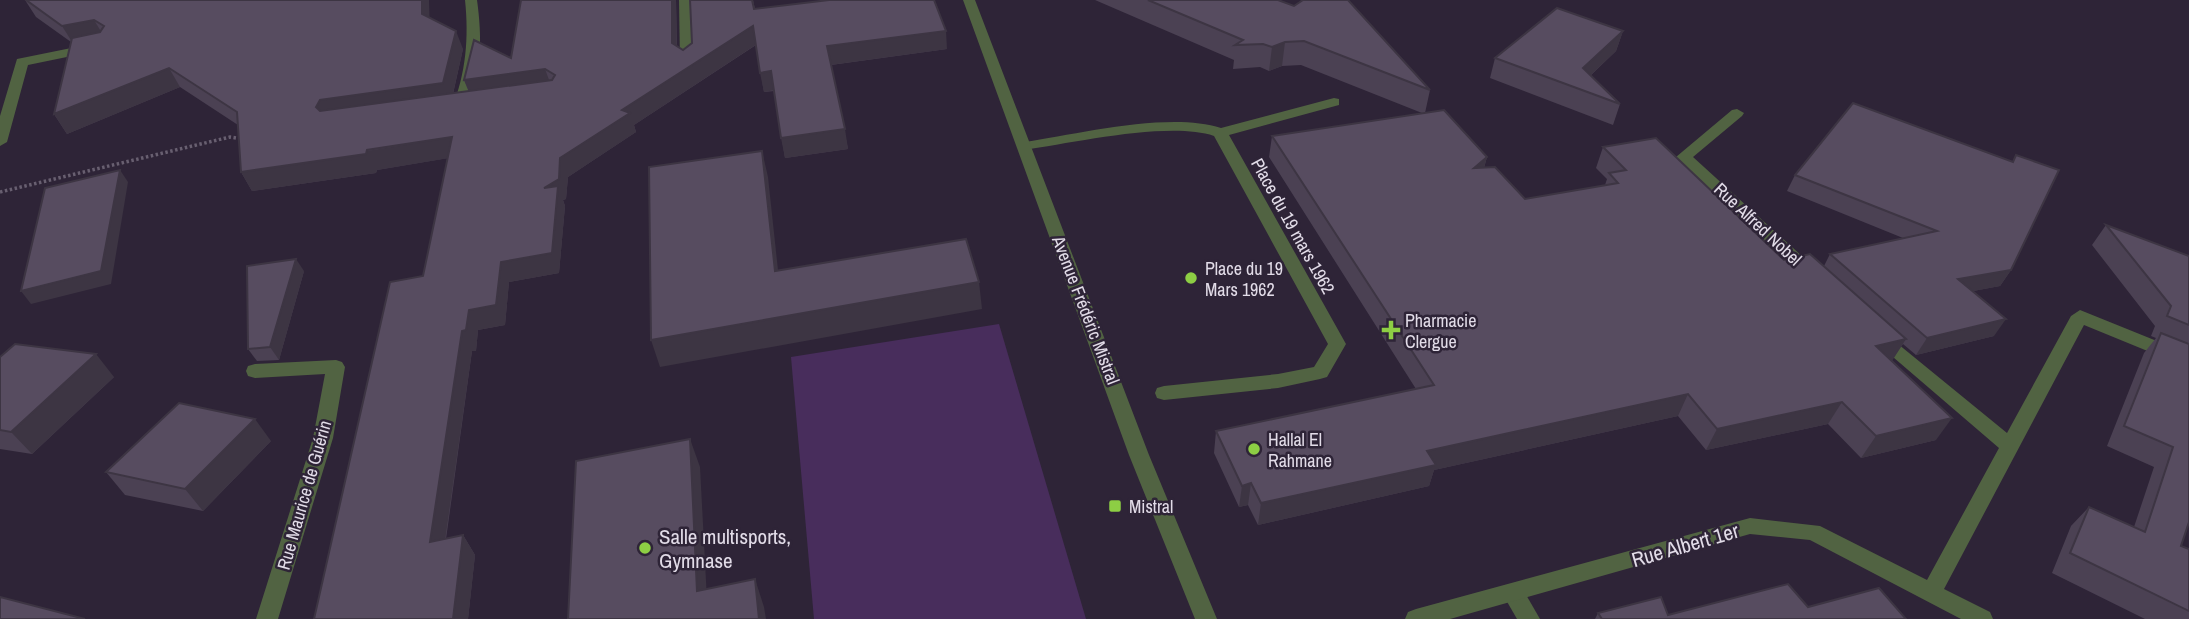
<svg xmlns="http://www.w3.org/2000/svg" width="2189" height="619" viewBox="0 0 2189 619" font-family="'Archivo Narrow',sans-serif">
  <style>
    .green { fill: #482d5c }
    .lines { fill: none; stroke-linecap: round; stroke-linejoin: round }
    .path { stroke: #685f70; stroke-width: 3.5; stroke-dasharray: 2.5 2.5; stroke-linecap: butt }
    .service { fill: #516342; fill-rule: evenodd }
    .minor { fill: #516342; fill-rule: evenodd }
    .tertiary { fill: #516342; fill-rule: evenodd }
    .wall { fill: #4b4153 }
    .shaded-wall { fill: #3d3543 }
    .building { fill: #574c60; stroke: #3d3543; stroke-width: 2 }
    .poi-dot { fill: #8dce44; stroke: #2e2437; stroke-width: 2.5 }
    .labels { text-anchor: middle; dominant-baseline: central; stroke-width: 5; stroke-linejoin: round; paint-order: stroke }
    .street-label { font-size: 18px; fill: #e2dce8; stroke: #2e2437 }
    .poi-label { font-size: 18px; fill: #e2dce8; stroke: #2e2437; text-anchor: start }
    .near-poi-label { font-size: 21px; fill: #e2dce8; stroke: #2e2437; text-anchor: start }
    .near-street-label { font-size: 21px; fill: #e2dce8; stroke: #2e2437 }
  </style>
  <rect width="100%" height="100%" fill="#2e2437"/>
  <!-- green -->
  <polygon class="green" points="999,324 1086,619 814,619 791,357"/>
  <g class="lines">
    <!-- path -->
    <polyline class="path" points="0,192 230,137 242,139"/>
    <!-- service -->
    <g class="service">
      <path d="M 1334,98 L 1339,99 L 1339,105 L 1229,135 L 1346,344 L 1327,377 L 1320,379 L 1278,388 L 1164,400 L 1157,398 L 1155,393 L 1157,388 L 1164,386 L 1278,374 L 1314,367 L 1328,344 L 1214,136 C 1169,121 1074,143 1024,150 L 1017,146 L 1024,142 C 1078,134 1170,111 1221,128 Z"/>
      <polygon points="1513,584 1521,586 1540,619 1517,619 1502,593 1505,586"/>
    </g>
    <!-- minor -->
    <g class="minor">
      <path d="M 465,0 L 477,0 C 482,36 483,78 464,111 L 459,112 L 452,108 C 466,73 469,38 465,0 Z"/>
      <polygon points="679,0 691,0 694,62 687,66 680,62"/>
      <polygon points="91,44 96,45 96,51 28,65 7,142 0,146 0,116 17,59"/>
      <polygon points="1737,109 1744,113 1742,116 1693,157 1815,268 1817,272 1815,276 1803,276 1676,157 1732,110"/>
      <polygon points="2080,310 2189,354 2189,368 2084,325 1944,589 1990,612 1993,619 1961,619 1810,540 1750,534 1450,619 1405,619 1408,612 1416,609 1750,518 1820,526 1927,580 1999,448 1872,339 1875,335 1887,335 2007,433 2071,316"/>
      <polygon points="336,360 342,362 345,367 333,438 278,619 256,619 313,438 325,374 255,378 248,376 246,371 248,366 255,364"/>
    </g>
    <!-- tertiary -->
    <polygon class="tertiary" points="963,0 975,0 1149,455 1217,619 1195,619 1129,455"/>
  </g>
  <!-- wall -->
  <g class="wall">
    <polygon points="25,0 429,0 429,18 463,49 453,94 469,92 464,80 511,58 521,0 676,0 677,46 683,50 753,0 755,9 947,49 831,65 848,149 785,158 774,91 764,92 756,45 634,125 636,132 568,177 566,199 563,200 565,206 559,273 509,282 505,325 478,330 476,351 472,351 446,539 463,535 475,555 468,619 314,619 423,276 448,158 377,170 376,173 252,191 241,172 238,125 180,87 67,134 54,114 71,42 36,17"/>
    <polygon points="1095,0 1278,0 1430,90 1425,113 1487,157 1484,168 1525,199 1605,185 1607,179 1596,168 1603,147 1784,260 1824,266 1830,254 1903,238 1787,191 1795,175 1853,103 2011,270 2000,286 1973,291 1994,336 1916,355 1903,344 1891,361 1936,440 1861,458 1828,424 1706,450 1678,416 1434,470 1429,486 1258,525 1248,505 1239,507 1214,453 1216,431 1416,389 1269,157 1272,136 1422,113 1301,65 1282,66 1269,71 1260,67 1233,69 1234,60"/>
    <polygon points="1623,31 1616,51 1590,76 1620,104 1613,125 1490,78 1495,58"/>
    <polygon points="2106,225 2189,256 2189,522 2181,546 2189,549 2189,619 2145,619 2052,573 2071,526 2089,507 2134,527 2154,467 2107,446 2144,353 2156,338 2151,336 2155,326 2092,245"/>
    <polygon points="304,271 279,360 257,361 248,349"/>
    <polygon points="0,357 114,377 32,454 0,449"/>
    <polygon points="271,441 203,511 125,495 106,472"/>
    <polygon points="1808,607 1906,619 1595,619 1598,613 1668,615"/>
  </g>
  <!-- shaded-wall -->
  <g class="shaded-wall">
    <polygon points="422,0 429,0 430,33 422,14"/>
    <polygon points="672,0 676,0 677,62 672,43"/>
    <polygon points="94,20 105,38 74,45 62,26"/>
    <polygon points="753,26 757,44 634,125 636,132 568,177 566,199 563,200 565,206 559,273 509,282 505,325 478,330 476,351 472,351 442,562 430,542 462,331 469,310 501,262 544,188 560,158 622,110"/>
    <polygon points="456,31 463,49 451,102 326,126 316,107 320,100"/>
    <polygon points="946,31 947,49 830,65 827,46"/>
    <polygon points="1623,31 1616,51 1576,89 1583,68"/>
    <polygon points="1285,42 1282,66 1269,71 1272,47"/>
    <polygon points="169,68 180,87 67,134 54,114"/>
    <polygon points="545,69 552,88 472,99 464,80"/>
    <polygon points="771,71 775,90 764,92 760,73"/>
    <polygon points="845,129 848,149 785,158 781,138"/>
    <polygon points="452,137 461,156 377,170 376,173 252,191 241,172"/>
    <polygon points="762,151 768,177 781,298 775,271"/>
    <polygon points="1487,157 1481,178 1474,168"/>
    <polygon points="120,170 128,182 111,284 31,304 21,291"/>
    <polygon points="296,259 304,271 279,360 270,347"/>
    <polygon points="2011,270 2000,286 1947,296 1958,279"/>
    <polygon points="979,282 982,309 660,367 651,340"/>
    <polygon points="2006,319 1994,336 1916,355 1927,338"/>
    <polygon points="1906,339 1892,361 1862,368 1876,346"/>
    <polygon points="96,354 114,377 32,454 11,432"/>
    <polygon points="1688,394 1678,416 1434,470 1429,486 1258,525 1261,503 1427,451"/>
    <polygon points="1842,402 1828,424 1706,450 1717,429"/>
    <polygon points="1952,418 1936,440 1861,458 1876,436"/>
    <polygon points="255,419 271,441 203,511 185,489"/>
    <polygon points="690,439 700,467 708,619 697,591"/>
    <polygon points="1251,483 1248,505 1239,507 1242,486"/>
    <polygon points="463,535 475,555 468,619 453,619"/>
    <polygon points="755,579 764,607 766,619 759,619"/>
  </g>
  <!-- building -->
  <g class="building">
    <polygon points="26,0 422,0 422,14 456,31 443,83 320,100 316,107 320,111 552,80 555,75 545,69 464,80 474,40 511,58 521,0 672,0 672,43 683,50 692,43 690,0 752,0 754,9 829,0 934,0 946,31 827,46 845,129 781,138 771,71 760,73 753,26 622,110 630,113 560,158 559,179 544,188 558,186 552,253 501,262 496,305 469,310 466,330 462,331 430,542 463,535 453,619 314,619 390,282 423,276 452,137 367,150 366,154 241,172 237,112 169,68 54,114 72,38 100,32 104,26 94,20 62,26"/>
    <polygon points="1148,0 1278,0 1294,6 1303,0 1348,0 1430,90 1304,41 1285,42 1272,47 1263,44 1235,45 1243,40"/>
    <polygon points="1557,8 1623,31 1583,68 1620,104 1495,58"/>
    <polygon points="1853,103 2013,162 2016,155 2059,170 2011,270 1958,279 2006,319 1927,338 1830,254 1937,231 1795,175"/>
    <polygon points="1444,110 1487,157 1474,168 1495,167 1525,199 1618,183 1609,173 1626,170 1603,147 1656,138 1784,260 1810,254 1906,339 1876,346 1952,418 1876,436 1842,402 1717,429 1688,394 1427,451 1436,465 1261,503 1251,483 1242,486 1216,431 1434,385 1272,136"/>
    <polygon points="762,151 775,271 966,239 979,282 651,340 649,167"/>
    <polygon points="120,170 101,271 21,291 45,188"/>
    <polygon points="2106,225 2189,256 2189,325 2167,316 2171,306"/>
    <polygon points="296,259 270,347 248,349 247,266"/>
    <polygon points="2161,333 2189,344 2189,522 2181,546 2189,549 2189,611 2070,553 2089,507 2145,532 2173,447 2124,426"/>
    <polygon points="15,344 96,354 11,432 0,430 0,357"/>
    <polygon points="179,403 255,419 185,489 106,472"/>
    <polygon points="690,439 697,591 755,579 759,619 568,619 576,461"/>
    <polygon points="1788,584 1808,607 1879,588 1906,619 1602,619 1598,613 1661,597 1668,615"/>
    <polygon points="0,597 85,619 0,619"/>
  </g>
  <!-- markers -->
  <g class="poi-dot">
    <circle cx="1191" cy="278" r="7"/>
    <path d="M1387.5 319.5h7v7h7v7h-7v7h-7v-7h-7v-7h7z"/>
    <circle cx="1254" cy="449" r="7"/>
    <rect x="1108" y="499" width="14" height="14" rx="3.5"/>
    <circle cx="645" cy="548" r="7"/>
  </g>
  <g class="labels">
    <!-- street labels -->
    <g class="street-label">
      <text transform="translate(1758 224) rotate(43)">Rue Alfred Nobel</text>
      <text transform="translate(1293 226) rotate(61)">Place du 19 mars 1962</text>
      <text transform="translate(1086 310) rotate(69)">Avenue Frédéric Mistral</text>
      <text transform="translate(304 495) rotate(-74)">Rue Maurice de Guérin</text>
    </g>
    <!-- poi labels -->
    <g class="poi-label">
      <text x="1205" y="268">Place du 19<tspan x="1205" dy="21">Mars 1962</tspan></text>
      <text x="1405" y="320">Pharmacie<tspan x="1405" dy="21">Clergue</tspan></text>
      <text x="1268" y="439">Hallal El<tspan x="1268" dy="21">Rahmane</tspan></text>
      <text x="1129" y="506">Mistral</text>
    </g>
    <!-- near-poi labels -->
    <g class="near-poi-label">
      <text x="659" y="536">Salle multisports,<tspan x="659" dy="24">Gymnase</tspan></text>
    </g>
    <!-- near-street labels -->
    <g class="near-street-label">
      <text transform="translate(1685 545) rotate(-16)">Rue Albert 1er</text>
    </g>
  </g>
</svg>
